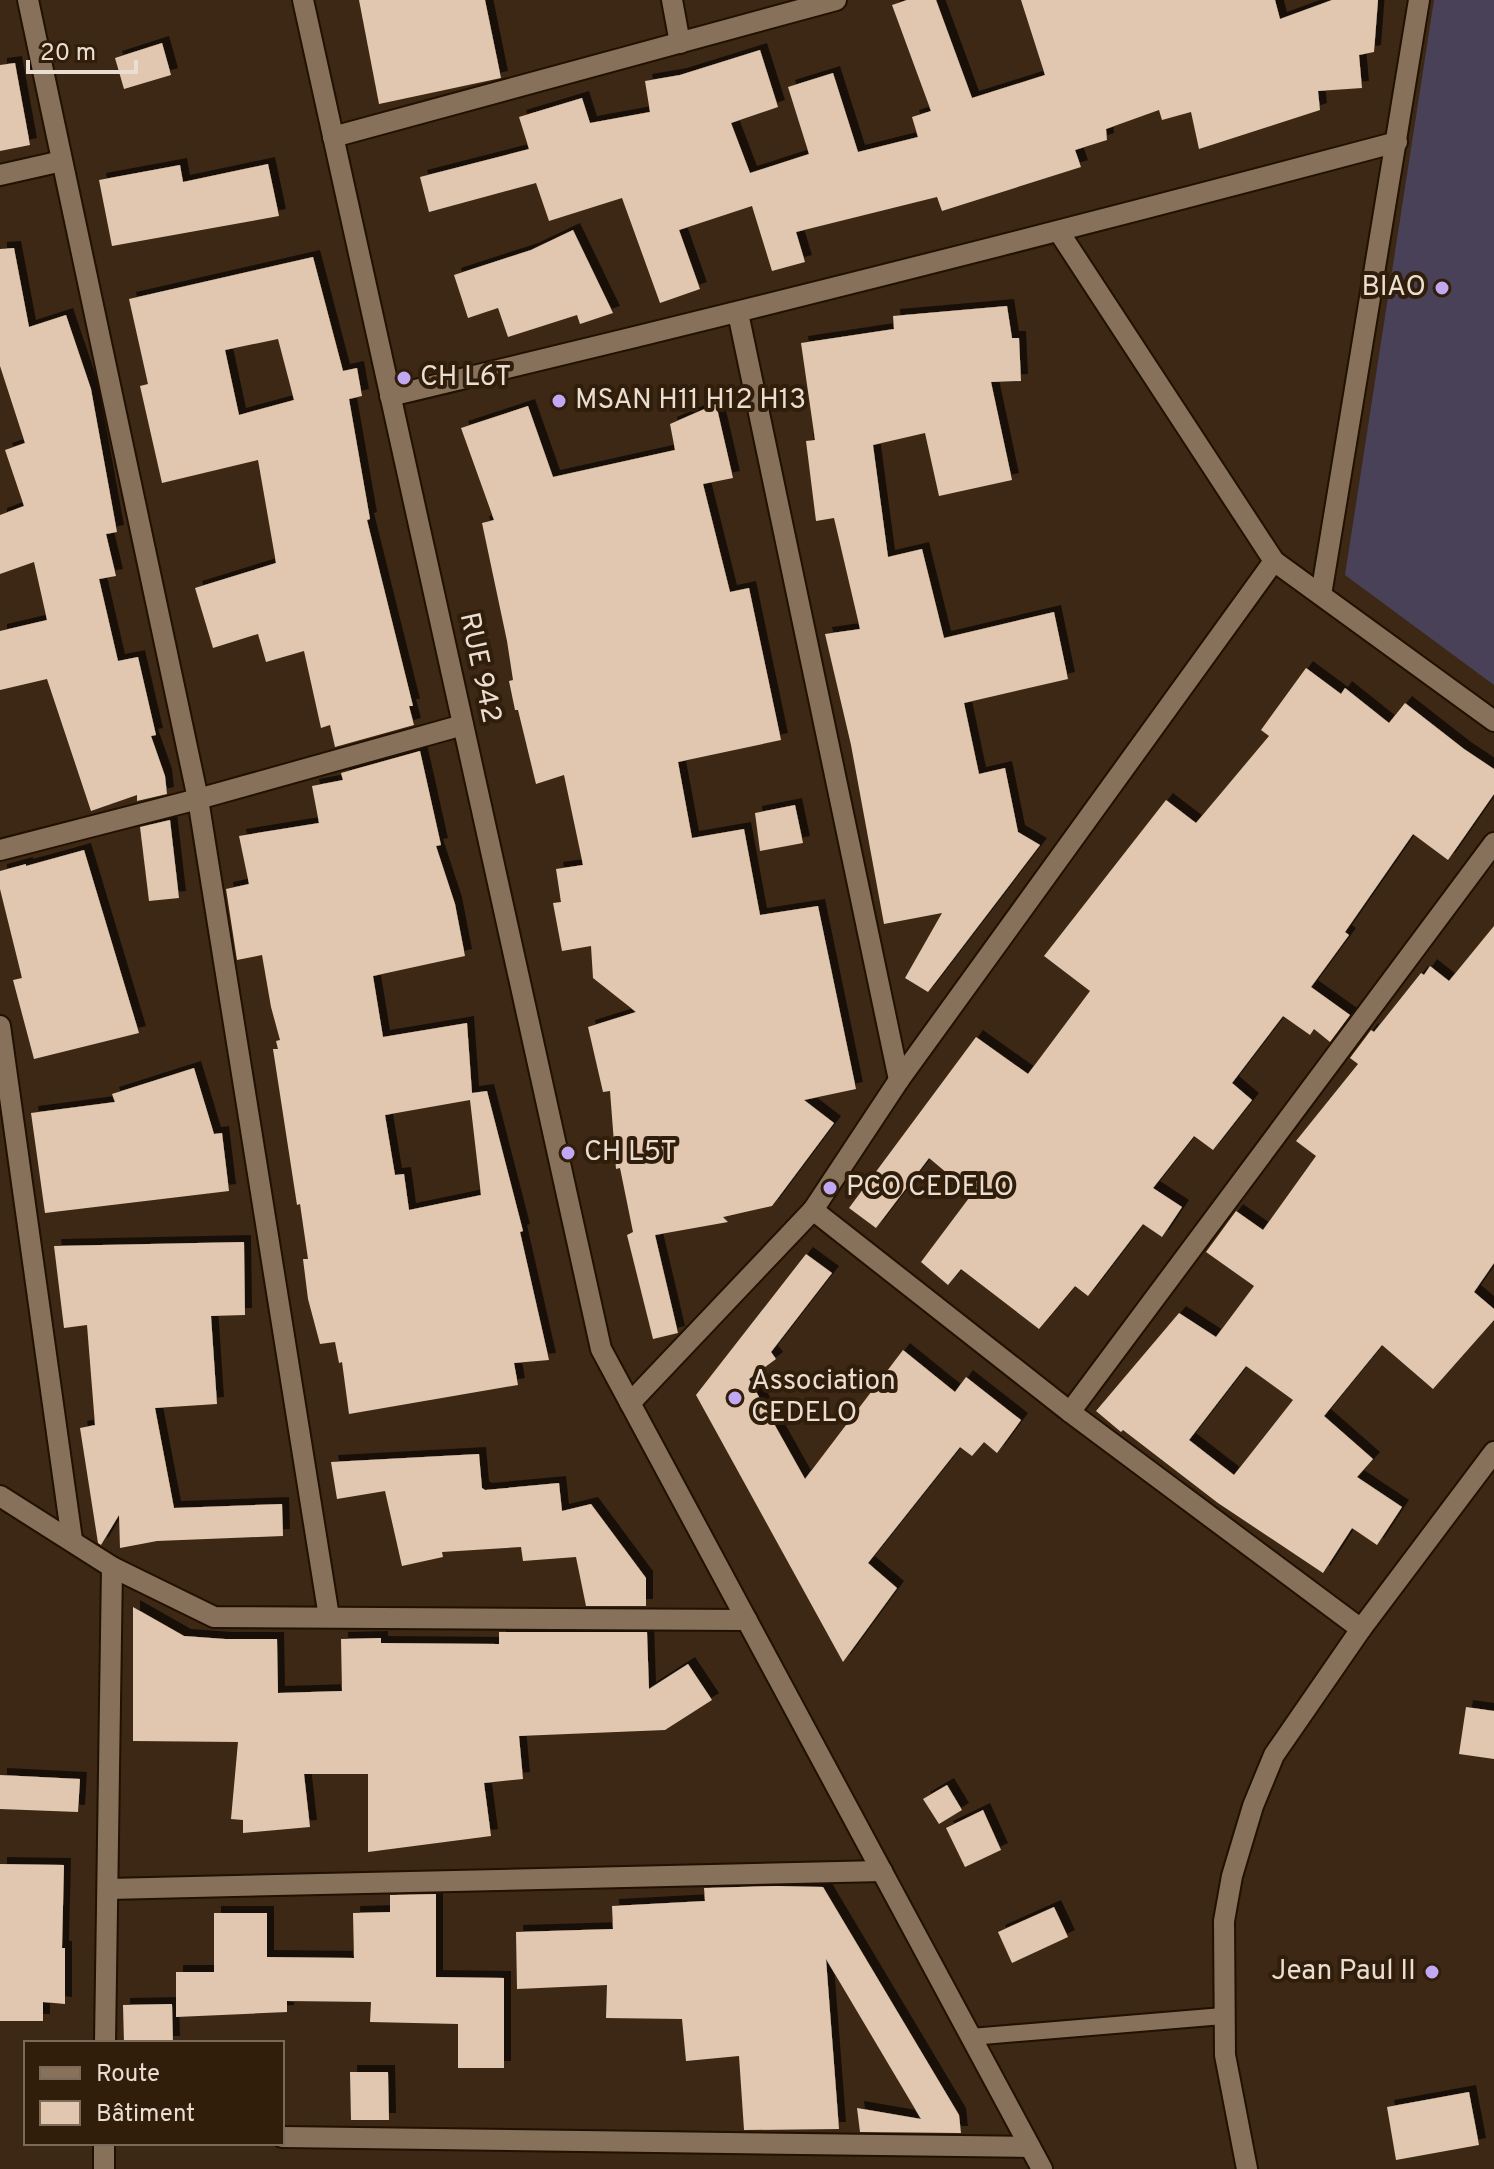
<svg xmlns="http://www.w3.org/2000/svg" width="1494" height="2169" viewBox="0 0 1494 2169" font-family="Overpass,sans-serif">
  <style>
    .pitch { fill: #494157 }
    .building { fill: #e1c7af; fill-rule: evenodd; filter: url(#shadow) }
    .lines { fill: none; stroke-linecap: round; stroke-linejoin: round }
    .service-casing { stroke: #221000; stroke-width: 20 }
    .minor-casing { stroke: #221000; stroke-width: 24 }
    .tertiary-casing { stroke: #221000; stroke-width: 24 }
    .service { stroke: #88715b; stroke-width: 16 }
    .minor { stroke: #88715b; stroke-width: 20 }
    .tertiary { stroke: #88715b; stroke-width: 20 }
    .poi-dot { fill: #c2a8f3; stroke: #311e0a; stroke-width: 3 }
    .labels { text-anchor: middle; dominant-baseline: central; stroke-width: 8; stroke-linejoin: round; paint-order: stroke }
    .poi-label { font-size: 28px; fill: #eaddd1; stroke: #311e0a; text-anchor: start }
    .street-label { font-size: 28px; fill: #eaddd1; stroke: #311e0a }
  </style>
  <defs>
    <filter id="shadow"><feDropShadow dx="7" dy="-7" stdDeviation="0" flood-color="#0009"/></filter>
  </defs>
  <rect width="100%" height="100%" fill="#3c2814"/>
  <!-- pitch -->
  <polygon class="pitch" points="1434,0 1494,0 1494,685 1345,575"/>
  <!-- building -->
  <g class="building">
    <polygon points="359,0 485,0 501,78 379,104"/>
    <polygon points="907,0 936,0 972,98 1045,75 1021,0 1275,0 1280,19 1332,0 1378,0 1374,52 1359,55 1362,88 1318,91 1320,110 1199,149 1191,112 1162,120 1159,110 1106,129 1107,140 1075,150 1081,167 942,211 937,197 796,232 805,262 772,271 752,206 679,230 700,289 660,303 622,198 549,221 536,183 429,212 420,177 529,149 519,117 582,98 590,123 650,112 645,81 680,75 760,50 778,107 731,123 750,173 809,154 788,87 833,73 858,152 918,137 912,117 931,111 892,5"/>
    <polygon points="162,43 171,75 124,89 115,58"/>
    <polygon points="15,63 30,145 0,151 0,65"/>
    <polygon points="268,164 279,216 112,246 99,180 180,165 183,182"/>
    <polygon points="573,230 613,313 580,324 577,315 508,337 498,308 468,318 454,275 531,250"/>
    <polygon points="14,248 29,327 66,315 91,389 117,532 106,534 116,576 99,579 118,661 138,657 156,735 151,736 165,776 167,794 137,801 137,795 91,811 47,679 0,690 0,631 47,620 34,562 0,574 0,515 24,506 5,450 25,443 0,366 0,249"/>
    <path d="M 313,257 L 343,371 L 357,368 L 362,396 L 349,399 L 370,519 L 367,520 L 413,706 L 409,706 L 414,725 L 335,747 L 330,725 L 321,728 L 304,651 L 266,662 L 258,634 L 213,648 L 195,588 L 276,563 L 258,460 L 162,483 L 140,386 L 148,384 L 129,299 ZM 278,339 L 294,400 L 239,415 L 225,350 Z"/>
    <polygon points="1007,306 1012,338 1019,338 1021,381 991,382 1012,480 939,496 925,433 873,445 888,557 922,549 944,638 1054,612 1068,679 964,703 979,774 1005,768 1018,832 1040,845 928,992 905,978 942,913 884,924 851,745 825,634 860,629 834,518 816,521 806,441 815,440 801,343 894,329 893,316"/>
    <polygon points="716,404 733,478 703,484 730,592 749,588 781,740 678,762 692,838 744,829 760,915 818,906 856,1089 804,1100 834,1123 772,1206 723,1217 728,1222 655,1235 678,1333 653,1339 627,1235 633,1232 620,1168 616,1169 610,1091 603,1092 588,1027 636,1012 593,978 591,946 562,951 553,903 561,902 556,869 583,865 564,775 536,784 518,710 515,710 509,681 513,680 507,641 482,523 494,520 461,428 528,406 553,477 675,450 670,424"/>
    <polygon points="1306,668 1341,694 1345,688 1389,723 1405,703 1464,749 1494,769 1494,794 1448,860 1413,834 1345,932 1349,935 1311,987 1350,1015 1330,1042 1314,1029 1310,1035 1283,1016 1232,1083 1252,1100 1213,1150 1194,1136 1153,1188 1182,1207 1162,1237 1143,1224 1088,1296 1075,1286 1039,1329 961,1269 948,1285 921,1262 972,1194 929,1158 876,1228 849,1208 976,1037 1028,1074 1090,991 1044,956 1166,800 1196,823 1269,736 1261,730"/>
    <path d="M 420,751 L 441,845 L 436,846 L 455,904 L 465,956 L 373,976 L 383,1037 L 467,1023 L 472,1093 L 487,1091 L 523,1231 L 520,1232 L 549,1360 L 514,1363 L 518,1385 L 349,1414 L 342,1362 L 339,1363 L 335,1342 L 320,1344 L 308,1299 L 303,1259 L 308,1259 L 300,1204 L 297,1205 L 273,1049 L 278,1049 L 276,1041 L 280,1040 L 271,1007 L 262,955 L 237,960 L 226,889 L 249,884 L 239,836 L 319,823 L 312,786 L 343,780 L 341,773 ZM 470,1100 L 481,1195 L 409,1210 L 404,1174 L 395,1175 L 385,1115 Z"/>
    <polygon points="795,805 803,843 760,851 755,813"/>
    <polygon points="170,820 179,898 149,901 140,827"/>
    <polygon points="84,850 139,1033 34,1059 13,980 22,978 0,889 0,871 26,864 26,866"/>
    <path d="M 1494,926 L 1494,1263 L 1474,1292 L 1494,1309 L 1494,1320 L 1433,1389 L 1382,1345 L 1324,1416 L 1373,1459 L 1357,1477 L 1402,1507 L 1377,1545 L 1352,1528 L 1323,1573 L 1218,1503 L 1123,1430 L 1121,1432 L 1096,1411 L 1179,1313 L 1216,1337 L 1254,1286 L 1206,1252 L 1236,1211 L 1263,1230 L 1316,1156 L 1296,1141 L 1358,1064 L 1350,1058 L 1371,1030 L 1374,1032 L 1421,973 L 1424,975 L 1430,966 L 1449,981 ZM 1246,1366 L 1293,1400 L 1234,1475 L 1189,1440 Z"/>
    <polygon points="194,1068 214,1134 222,1133 229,1191 45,1213 31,1113 115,1102 112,1094"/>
    <polygon points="244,1242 245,1315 211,1316 217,1404 155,1408 174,1508 282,1504 283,1536 157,1541 120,1548 119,1515 101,1545 98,1543 80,1428 95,1425 87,1325 64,1328 54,1246"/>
    <polygon points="806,1254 832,1273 771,1352 776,1359 749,1379 805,1479 903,1350 955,1392 966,1377 1021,1420 997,1453 984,1442 972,1456 960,1447 868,1563 897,1588 843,1662 696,1395"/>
    <polygon points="479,1454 482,1488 485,1490 559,1483 562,1511 591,1504 646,1578 646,1606 586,1606 576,1557 523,1561 521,1547 442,1552 443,1557 402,1566 385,1491 337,1499 331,1462"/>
    <polygon points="133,1607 184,1636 225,1639 277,1639 278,1693 342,1691 341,1639 381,1638 381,1643 499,1644 499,1632 647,1632 649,1689 688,1664 712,1700 665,1730 519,1736 523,1779 484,1783 491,1836 368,1852 368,1774 304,1774 310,1827 243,1833 243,1820 231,1819 238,1742 133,1741"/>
    <polygon points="1466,1707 1494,1711 1494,1759 1459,1754"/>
    <polygon points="0,1775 80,1779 78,1812 0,1809"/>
    <polygon points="947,1785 962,1810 939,1824 923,1799"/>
    <polygon points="983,1810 1001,1850 965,1867 946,1828"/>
    <polygon points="0,1864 64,1865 62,1948 65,1948 65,2004 43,2002 43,2021 0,2021"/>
    <polygon points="776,1886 823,1887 959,2115 961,2133 860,2132 857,2108 921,2119 826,1959 839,2129 744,2130 739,2056 686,2061 682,2019 606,2018 607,1985 517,1989 516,1932 613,1929 612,1906 705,1901 704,1888"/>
    <polygon points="436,1894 436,1977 504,1978 504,2068 458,2068 458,2024 370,2022 371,2002 287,2001 287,2012 176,2017 176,1972 214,1972 214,1913 267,1913 267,1957 354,1958 353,1913 390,1912 390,1895"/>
    <polygon points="1054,1907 1068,1937 1012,1963 998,1932"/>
    <polygon points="172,2004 173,2043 124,2043 123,2005"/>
    <polygon points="350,2072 388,2072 389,2120 351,2120"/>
    <polygon points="1469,2092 1479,2145 1396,2160 1387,2107"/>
  </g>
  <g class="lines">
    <!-- service casing -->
    <g class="service-casing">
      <polyline id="service" points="971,2037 1223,2016"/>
    </g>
    <!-- minor casing -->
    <g class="minor-casing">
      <g id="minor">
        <polyline points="28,0 198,799 329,1617"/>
        <polyline points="672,0 680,43"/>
        <polyline points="333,137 836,0"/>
        <polyline points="0,175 62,161"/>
        <polyline points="1059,232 1274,561 1494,721"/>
        <polyline points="738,313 899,1080"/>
        <path d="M 390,396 C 727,316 1063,231 1397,142"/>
        <polyline points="1321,595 1419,0"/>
        <polyline points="0,850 198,799 463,725"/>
        <polyline points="0,1026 72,1540"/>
        <polyline points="813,1210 1070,1412 1361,1629"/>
        <polyline points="630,1403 813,1210 899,1080 1274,561"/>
        <polyline points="1070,1412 1494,843"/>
        <polyline points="0,1496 112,1567 214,1617 747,1620"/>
        <polyline points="108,1889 882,1871"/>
        <polyline points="105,2043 112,1567"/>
        <polyline points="282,2137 1030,2147"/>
        <polyline points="104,2143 104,2169"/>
      </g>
    </g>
    <!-- tertiary casing -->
    <g class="tertiary-casing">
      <g id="tertiary">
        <polyline points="303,0 601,1349 1042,2169"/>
        <polyline points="1247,2169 1225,2055 1224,1921 1232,1876 1253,1806 1274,1755 1361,1629 1494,1452"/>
      </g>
    </g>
    <!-- service -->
    <use href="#service" class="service"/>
    <!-- minor -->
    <use href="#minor" class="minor"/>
    <!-- tertiary -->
    <use href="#tertiary" class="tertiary"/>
  </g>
  <!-- markers -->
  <g class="poi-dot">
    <circle cx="1442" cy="288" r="8"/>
    <circle cx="404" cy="378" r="8"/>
    <circle cx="559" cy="401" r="8"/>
    <circle cx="568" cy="1153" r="8"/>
    <circle cx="830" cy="1188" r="8"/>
    <circle cx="735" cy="1398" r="8"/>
    <circle cx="1432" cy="1972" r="8"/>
  </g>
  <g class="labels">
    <!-- poi labels -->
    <g class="poi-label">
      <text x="1426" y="288" text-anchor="end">BIAO</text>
      <text x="420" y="378">CH L6T</text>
      <text x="575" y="401">MSAN H11 H12 H13</text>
      <text x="584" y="1153">CH L5T</text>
      <text x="846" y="1188">PCO CEDELO</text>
      <text x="751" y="1382">Association<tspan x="751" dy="32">CEDELO</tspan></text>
      <text x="1416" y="1972" text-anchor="end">Jean Paul II</text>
    </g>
    <!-- street labels -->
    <g class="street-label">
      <text transform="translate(479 668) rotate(78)">RUE 942</text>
    </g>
  </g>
  <!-- legend -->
  <rect x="24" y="2041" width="260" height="104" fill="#311e0a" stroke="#7b6a5a" stroke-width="2"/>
  <rect x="40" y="2067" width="40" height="12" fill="#88715b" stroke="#7b6a5a" stroke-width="2"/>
  <text x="96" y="2081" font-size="24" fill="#eaddd1">Route</text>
  <rect x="40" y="2101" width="40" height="24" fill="#e1c7af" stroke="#7b6a5a" stroke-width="2"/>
  <text x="96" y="2121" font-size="24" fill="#eaddd1">Bâtiment</text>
  <!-- scale -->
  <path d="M28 60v12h108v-12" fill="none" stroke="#eaddd1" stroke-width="4"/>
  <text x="40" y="60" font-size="24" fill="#eaddd1" stroke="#311e0a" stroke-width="6" paint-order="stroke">20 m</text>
</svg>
